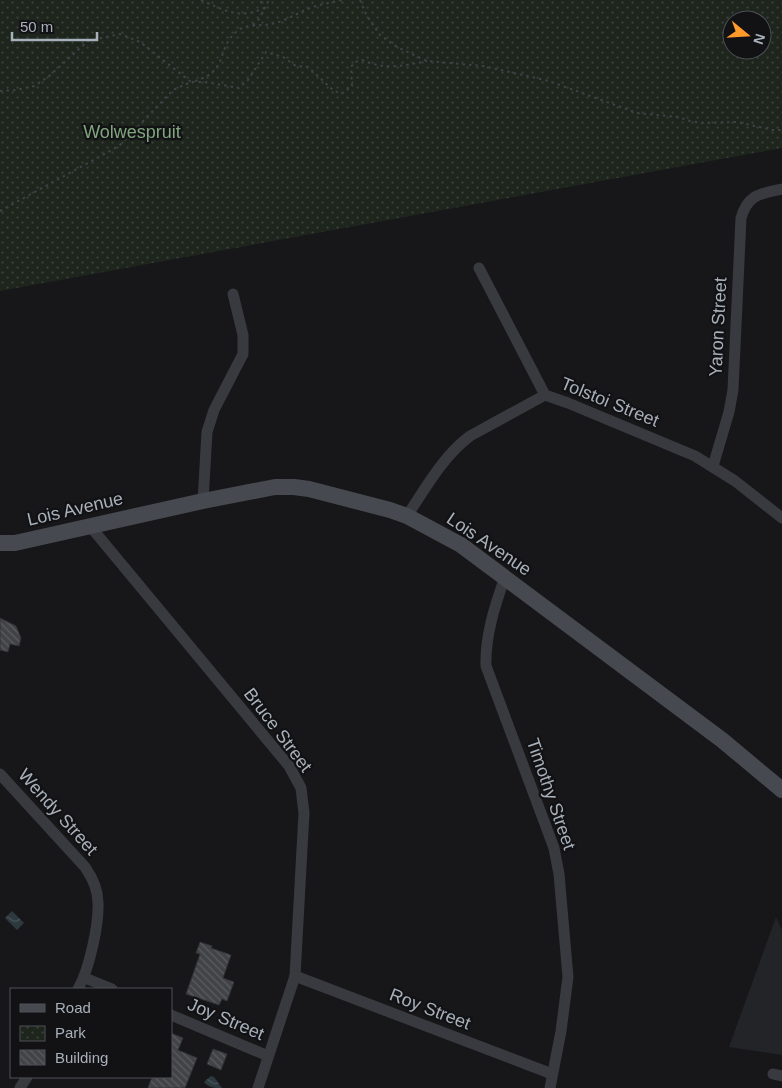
<svg xmlns="http://www.w3.org/2000/svg" width="782" height="1088" viewBox="0 0 782 1088" font-family="Helvetica,sans-serif">
  <style>
    .built { fill: #232427 }
    .park { fill: url(#park-dots); fill-rule: evenodd }
    .water { fill: url(#water-waves) }
    .building { fill: url(#building-back-hatch); stroke: #313236 }
    .lines { fill: none; stroke-linecap: round; stroke-linejoin: round }
    .path { stroke: #3e4146; stroke-width: 2; stroke-dasharray: 2.5 4; stroke-linecap: butt }
    .street { stroke: #383a3f; stroke-width: 11 }
    .secondary { stroke: #46494f; stroke-width: 16 }
    .labels { text-anchor: middle; dominant-baseline: central; stroke-width: 4.5; stroke-linejoin: round; paint-order: stroke }
    .park-label { font-size: 18px; fill: #81a67e; stroke: #121215 }
    .street-label { font-size: 18px; fill: #a8b0ba; stroke: #121215 }
  </style>
  <defs>
    <pattern id="park-dots" width="8" height="8" patternUnits="userSpaceOnUse" patternTransform="scale(1.25)"><rect width="8" height="8" fill="#1d251d"/><path d="M2 2h.1M6 6h.1" fill="none" stroke="#3b423c" stroke-width="1.8" stroke-linecap="round"/></pattern>
    <pattern id="water-waves" width="16" height="10" patternUnits="userSpaceOnUse" patternTransform="scale(1.25)"><rect width="16" height="10" fill="#2c393f"/><path d="M0 5q4-4 8 0t8 0" fill="none" stroke="#485359"/></pattern>
    <pattern id="building-back-hatch" width="6" height="6" patternUnits="userSpaceOnUse" patternTransform="scale(1.25)"><rect width="6" height="6" fill="#414347"/><path d="M-1 5l2 2M0 0l6 6M5-1l2 2" fill="none" stroke="#5a5c5f"/></pattern>
  </defs>
  <rect width="100%" height="100%" fill="#17171a"/>
  <!-- built -->
  <polygon class="built" points="776,917 782,930 782,1055 729,1047"/>
  <!-- park -->
  <path class="park" d="M 0,0 L 782,0 L 782,148 L 0,291 ZM 732,20 L 762,20 L 762,50 L 732,50 Z"/>
  <!-- water -->
  <g class="water">
    <polygon points="12,911 24,923 17,930 5,918"/>
    <path d="M 211,1076 L 214,1077 L 222,1088 C 214,1088 209,1088 204,1082 Z"/>
  </g>
  <!-- building -->
  <g class="building">
    <polygon points="0,618 16,626 21,638 19,646 10,644 8,652 0,650"/>
    <polygon points="200,942 212,946 211,948 231,955 223,978 234,982 227,1001 222,999 219,1005 186,994 200,954 196,953"/>
    <polygon points="171,1033 183,1038 178,1050 197,1058 185,1088 148,1088 152,1077 171,1077"/>
    <polygon points="213,1049 227,1054 221,1070 207,1064"/>
  </g>
  <g class="lines">
    <!-- path -->
    <g class="path">
      <path d="M 201,0 C 224,10 239,20 264,8 L 260,0"/>
      <polyline points="360,0 367,16 380,35 397,47 427,61 483,66 549,81 637,113 678,117 690,121 702,123 737,122 773,130 782,130"/>
      <polyline points="253,25 259,19 269,0"/>
      <path d="M 195,81 C 230,70 215,50 237,31 C 246,24 260,26 271,24 C 287,21 298,12 313,7 C 322,4 333,2 343,0"/>
      <polyline points="0,91 16,90 34,86 48,77 88,41 120,34 140,42 191,82"/>
      <path d="M 0,211 L 119,146 L 173,90 L 191,82 L 205,82 L 239,88 L 248,80 L 266,52 L 283,57 L 296,66 L 308,67 L 333,90 L 341,94 L 352,86 L 351,67 L 355,62 L 362,60 C 385,70 403,66 427,61"/>
    </g>
    <!-- street -->
    <g class="street">
      <polyline points="479,268 545,395 568,403 695,456 735,481 782,518"/>
      <path d="M 713,466 L 729,412 L 733,390 L 741,218 C 748,194 760,194 782,189"/>
      <polyline points="203,501 207,432 214,410 243,354 243,335 233,294"/>
      <path d="M 407,516 C 425,489 443,456 470,436 L 545,395"/>
      <polyline points="90,526 289,766 301,788 304,813 295,976 258,1088"/>
      <path d="M 505,577 C 495,605 485,636 486,666 L 554,848 L 559,874 L 568,977 L 561,1031 L 550,1088"/>
      <path d="M 0,774 L 85,867 C 92,877 98,890 98,903 C 99,925 89,970 78,989"/>
      <polyline points="295,976 552,1074"/>
      <polyline points="85,978 112,989"/>
      <polyline points="171,1015 268,1056"/>
      <polyline points="773,1074 782,1076"/>
      <polyline points="20,1088 27,1077"/>
    </g>
    <!-- secondary -->
    <polyline class="secondary" points="0,543 15,543 203,501 275,487 294,487 309,489 390,510 407,516 461,545 722,740 782,790"/>
  </g>
  <g class="labels">
    <!-- park labels -->
    <g class="park-label">
      <text x="132" y="132">Wolwespruit</text>
    </g>
    <!-- street labels -->
    <g class="street-label">
      <text transform="translate(718 327) rotate(-87)">Yaron Street</text>
      <text transform="translate(610 402) rotate(22)">Tolstoi Street</text>
      <text transform="translate(75 509) rotate(-13)">Lois Avenue</text>
      <text transform="translate(489 544) rotate(34)">Lois Avenue</text>
      <text transform="translate(278 730) rotate(53)">Bruce Street</text>
      <text transform="translate(551 794) rotate(71)">Timothy Street</text>
      <text transform="translate(58 812) rotate(48)">Wendy Street</text>
      <text transform="translate(430 1009) rotate(21)">Roy Street</text>
      <text transform="translate(226 1019) rotate(23)">Joy Street</text>
    </g>
  </g>
  <!-- legend -->
  <rect x="10" y="988" width="162" height="90" fill="#121215" stroke="#4e5157"/>
  <rect x="20" y="1004" width="25" height="8" fill="#46494f" stroke="#4e5157"/>
  <text x="55" y="1013" font-size="15" fill="#a8b0ba">Road</text>
  <rect x="20" y="1026" width="25" height="15" fill="url(#park-dots)" stroke="#4e5157"/>
  <text x="55" y="1038" font-size="15" fill="#a8b0ba">Park</text>
  <rect x="20" y="1050" width="25" height="15" fill="url(#building-back-hatch)" stroke="#4e5157"/>
  <text x="55" y="1063" font-size="15" fill="#a8b0ba">Building</text>
  <!-- north arrow -->
  <g transform="translate(747 35) rotate(108)"><circle r="24" fill="#121215" stroke="#4e5157"/>
  <path d="M0-4L9 19L0 12L-9 19Z" fill="#fe9b2a"/>
  <text y="-8" font-size="14" font-weight="bold" text-anchor="middle" fill="#a8b0ba">N</text>
  </g>
  <!-- scale -->
  <path d="M12 32v8h85v-8" fill="none" stroke="#a8b0ba" stroke-width="2.5"/>
  <text x="20" y="32" font-size="15" fill="#a8b0ba" stroke="#121215" stroke-width="4" paint-order="stroke">50 m</text>
</svg>
